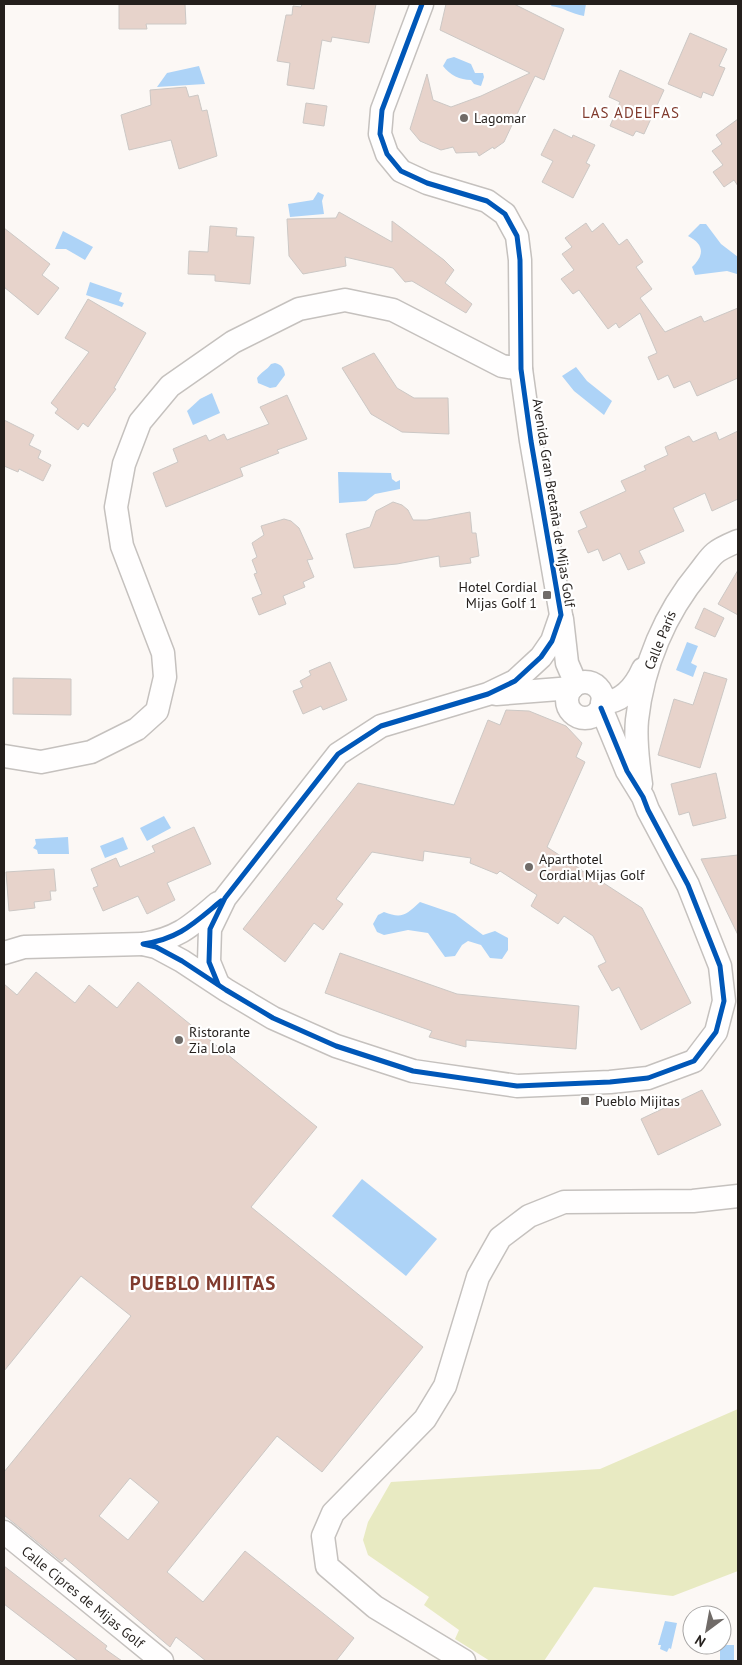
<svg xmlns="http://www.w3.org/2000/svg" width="742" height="1665" viewBox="0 0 742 1665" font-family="'PT Sans',sans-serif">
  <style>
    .green { fill: #e8eac2 }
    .water { fill: #add3f7 }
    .building { fill: #e7d3cb; stroke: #ccc8c5; fill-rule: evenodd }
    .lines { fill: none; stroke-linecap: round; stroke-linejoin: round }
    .minor-casing { stroke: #c5c1be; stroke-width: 25 }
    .minor { stroke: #fffefe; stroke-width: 22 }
    .cycleway-casing { stroke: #fff; stroke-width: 8 }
    .cycleway { stroke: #0057b8; stroke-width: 5 }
    .poi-dot { fill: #706b68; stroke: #fff; stroke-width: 2 }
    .labels { text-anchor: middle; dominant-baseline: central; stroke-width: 4.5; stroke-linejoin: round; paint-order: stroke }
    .poi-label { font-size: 14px; fill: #241f1c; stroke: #fff; text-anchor: start }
    .street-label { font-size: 14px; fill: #241f1c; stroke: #fff }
    .neighbourhood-label { font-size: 15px; letter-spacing: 1px; fill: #803a2d; stroke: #fff }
    .district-label { font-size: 19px; font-weight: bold; letter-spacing: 1px; fill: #803a2d; stroke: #fff }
  </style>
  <rect width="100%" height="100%" fill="#fcf8f5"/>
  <!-- green -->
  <polygon class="green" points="738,1409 738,1571 673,1596 594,1587 544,1661 490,1661 455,1639 459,1630 424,1605 429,1597 368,1555 363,1540 368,1522 391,1482 600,1469"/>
  <!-- water -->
  <g class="water">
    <path d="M 552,4 L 586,4 L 584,16 C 572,14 562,7 551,6 Z"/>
    <path d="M 454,57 L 471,64 L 475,73 L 483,73 L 484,77 L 481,86 L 474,84 L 471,80 C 460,80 450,75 443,66 L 447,59 Z"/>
    <polygon points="199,66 205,84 157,87 167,73"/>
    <polygon points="318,192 324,195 322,201 324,214 290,217 288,204 313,200"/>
    <path d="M 700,224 L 706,224 L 721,244 L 738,257 L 737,274 L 727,271 L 695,275 L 692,267 C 705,255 704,244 688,236 Z"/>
    <polygon points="63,231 93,247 85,260 66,249 55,249"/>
    <polygon points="90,282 122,293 119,301 124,303 122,307 86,295"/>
    <path d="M 275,363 C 282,365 284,368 285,375 L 276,387 L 270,388 L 258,383 L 257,378 C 261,372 267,370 271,364 Z"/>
    <polygon points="576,367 587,381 612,401 604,415 574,391 562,376"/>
    <polygon points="212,393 220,413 193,425 187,411 200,399"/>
    <polygon points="338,472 391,473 392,479 396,482 400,480 400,489 375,494 366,501 339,503"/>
    <polygon points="687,642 698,646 691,663 697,666 693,677 676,670"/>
    <polygon points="164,816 171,828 147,841 140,828"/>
    <polygon points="68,837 69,854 38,854 37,850 33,848 36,844 35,839"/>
    <polygon points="123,837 128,849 105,858 100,846"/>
    <path d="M 420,902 L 455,914 L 483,935 L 495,931 L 508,938 L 508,950 L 502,959 L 490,958 L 481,945 L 468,941 L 462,945 L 455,956 L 445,957 L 428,933 L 408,930 L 384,935 L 377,932 L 373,924 L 378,915 L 384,912 C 402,919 406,915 420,902 Z"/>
    <polygon points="362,1179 437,1239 406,1276 332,1216"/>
    <polygon points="665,1621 677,1623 671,1649 669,1648 667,1652 660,1649 661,1645 658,1645"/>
    <rect x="720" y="1645" width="14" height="16"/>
  </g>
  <!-- building -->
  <g class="building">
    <polygon points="119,4 185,4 186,24 146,24 147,29 119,29"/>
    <polygon points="302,4 376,4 369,43 332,37 331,42 322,40 314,89 287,85 290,63 277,61 286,15 292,15 293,6 301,7"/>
    <polygon points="446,4 514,4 564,29 544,80 535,76 504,142 494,149 493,147 479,156 477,152 456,153 453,147 441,150 420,141 410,129 427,74 433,100 451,107 481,96 530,73 440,30"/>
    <polygon points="690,33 727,49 719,66 725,68 713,96 703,92 701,98 668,84"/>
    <polygon points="620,70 664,90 644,134 636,131 633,136 610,126 620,102 609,97"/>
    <polygon points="186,87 189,97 198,95 202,111 207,110 217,156 179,169 171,140 129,150 121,115 151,105 150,90"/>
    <polygon points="306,103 327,106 324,126 303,123"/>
    <polygon points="738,119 738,186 734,180 724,187 713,172 723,165 712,151 722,144 716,135"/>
    <polygon points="554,129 572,138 573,135 595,145 586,163 590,165 573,198 542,182 553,161 541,155"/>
    <polygon points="339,212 392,242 392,221 444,260 454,270 445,283 472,304 466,313 412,281 405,282 393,268 345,257 346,266 303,274 289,256 287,219 336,218"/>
    <polygon points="586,223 592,232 603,223 619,245 627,239 643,262 636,267 652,289 640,298 665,332 701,316 704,322 738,308 738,378 697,396 690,381 674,388 668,375 658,380 648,357 657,353 640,313 619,328 616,323 608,329 579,290 573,294 561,279 574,270 562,254 572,247 565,238"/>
    <polygon points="210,226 237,228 236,236 254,237 250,284 215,281 215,275 188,274 189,251 208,252"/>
    <polygon points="4,228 50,264 42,275 59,288 38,315 4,287"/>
    <polygon points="88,299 146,333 114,388 116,389 88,427 83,423 78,430 55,413 58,409 51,403 89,352 65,338"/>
    <polygon points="374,353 397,388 414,398 448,398 449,434 402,432 371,414 342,368"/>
    <polygon points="287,395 307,439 277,450 279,453 240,468 243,476 166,507 153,473 178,462 173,449 206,435 209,441 224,434 227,440 269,424 260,407"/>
    <polygon points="4,420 34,435 29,445 41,451 38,458 51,465 43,481 19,469 18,472 4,466"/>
    <polygon points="738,431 738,499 712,511 705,493 673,508 684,531 639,551 645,563 628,570 620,553 603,561 598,549 588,553 578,531 587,527 580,512 626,491 621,481 646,470 644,466 668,455 665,447 689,436 693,442 716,432 719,440"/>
    <polygon points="393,502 402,505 408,510 413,520 427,520 470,512 472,533 476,533 479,556 470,558 471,563 440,567 439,556 397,564 354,568 346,534 370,527 376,511"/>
    <polygon points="284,519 291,521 299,528 313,559 307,560 314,577 303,582 305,587 283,596 286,604 259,615 252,598 262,594 254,574 257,573 252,560 257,557 252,543 264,535 261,526"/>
    <polygon points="738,570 738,615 718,604"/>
    <polygon points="704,608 724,618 715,637 695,628"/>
    <polygon points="330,662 347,700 323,710 321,706 303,714 293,691 303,687 300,681 311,675 309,671"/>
    <polygon points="704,672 727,679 700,768 658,755 674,699 693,705"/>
    <polygon points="13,678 71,679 71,715 13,714"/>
    <polygon points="506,710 529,711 566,726 582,743 576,757 585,762 547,847 582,870 582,872 585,871 642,908 691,1003 641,1030 619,987 612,991 598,966 606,962 593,936 564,916 558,924 531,906 537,895 500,871 497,874 470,863 471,858 424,851 423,861 372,852 336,899 343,904 323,930 314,923 285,962 243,929 358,783 454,805 488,720 500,725"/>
    <polygon points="716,773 726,818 693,826 689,812 679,815 671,784"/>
    <polygon points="194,827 211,864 167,883 175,900 147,914 138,896 103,911 93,888 98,886 91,869 116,858 120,867 155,852 152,846"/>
    <polygon points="738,855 738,935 701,859"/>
    <polygon points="54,869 56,891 50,891 51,900 34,902 35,908 9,911 6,872"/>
    <polygon points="340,953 457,994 579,1006 576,1049 466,1040 466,1047 429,1037 432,1031 325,993"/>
    <path d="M 36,972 L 75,1003 L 89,985 L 117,1008 L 138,982 L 317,1127 L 251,1207 L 423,1347 L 322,1472 L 277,1436 L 167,1572 L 203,1602 L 245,1551 L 354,1638 L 336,1661 L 206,1661 L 176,1637 L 170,1647 L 65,1558 L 62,1562 L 4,1515 L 4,1472 L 131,1316 L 81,1276 L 4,1371 L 4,984 L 17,995 ZM 130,1478 L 159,1502 L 128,1540 L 99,1516 Z"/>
    <polygon points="702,1090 721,1125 658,1155 641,1119"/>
    <polygon points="4,1566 107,1646 105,1649 122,1661 78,1661 4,1604"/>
  </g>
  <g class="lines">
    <!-- minor casing -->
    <g class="minor-casing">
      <g id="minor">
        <polyline points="562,619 567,663 576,684"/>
        <circle cx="585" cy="700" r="18"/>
        <polyline points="496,694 572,688"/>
        <path d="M 602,703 C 623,702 635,687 643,669"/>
        <polyline points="4,756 41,762 91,752 137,729 157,711 165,677 163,653 122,546 116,507 124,464 140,422 170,386 233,342 299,309 345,300 393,310 502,366 521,369"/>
        <path d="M 641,784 C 638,763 635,741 637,720 C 643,665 665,613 700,571 C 705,565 709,558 715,553 C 721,548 731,544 738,541"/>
        <path d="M 218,903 C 192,925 178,939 143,944 L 156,947 L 182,961 L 226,990 L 273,1018 L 336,1046 L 413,1071 L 517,1086 L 610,1082 L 648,1078 L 694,1061 L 716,1032 L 724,1001 L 720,966 L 688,885 L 648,810 L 643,797 L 627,771 L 601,708"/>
        <polyline points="4,953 24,947 143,944"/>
        <polyline points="218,984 209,962 210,929 225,898 338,754 381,726 488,694 515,681 541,657 552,641 561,615 531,441 521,369 520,260 517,236 505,214 487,201 427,183 401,171 387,154 380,134 382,110 422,4"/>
        <polyline points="4,1532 162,1661"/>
        <polyline points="464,1661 375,1607 327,1566 323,1536 333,1513 425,1419 445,1386 478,1277 500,1238 529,1216 564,1202 693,1201 738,1196"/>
      </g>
    </g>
    <!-- minor -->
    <use href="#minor" class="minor"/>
    <!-- cycleway casing -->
    <g class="cycleway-casing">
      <g id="cycleway">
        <path d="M 221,901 C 194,923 179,939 143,944 L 156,947 L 182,961 L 226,990 L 273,1018 L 336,1046 L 413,1071 L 517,1086 L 610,1082 L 648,1078 L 694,1061 L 716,1032 L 724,1001 L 720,966 L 688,885 L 648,810 L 643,797 L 627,771 L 601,708"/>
        <polyline points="218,984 209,962 210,929 225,898 338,754 381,726 488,694 515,681 541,657 552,641 561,615 531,441 521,369 520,260 517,236 505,214 487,201 427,183 401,171 387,154 380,134 382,110 422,4"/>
      </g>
    </g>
    <!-- cycleway -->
    <use href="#cycleway" class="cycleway"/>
  </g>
  <!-- markers -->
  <g class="poi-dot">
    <circle cx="464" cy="118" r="5"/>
    <rect x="542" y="590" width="10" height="10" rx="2.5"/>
    <circle cx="529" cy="867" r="5"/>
    <circle cx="179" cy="1040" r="5"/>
    <rect x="580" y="1096" width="10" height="10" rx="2.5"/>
  </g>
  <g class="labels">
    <!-- poi labels -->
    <g class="poi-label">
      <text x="474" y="118">Lagomar</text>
      <text x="537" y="587" text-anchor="end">Hotel Cordial<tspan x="537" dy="16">Mijas Golf 1</tspan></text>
      <text x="539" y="859">Aparthotel<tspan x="539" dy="16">Cordial Mijas Golf</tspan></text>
      <text x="189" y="1032">Ristorante<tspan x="189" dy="16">Zia Lola</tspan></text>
      <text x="595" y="1101">Pueblo Mijitas</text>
    </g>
    <!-- street labels -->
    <g class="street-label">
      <text transform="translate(554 503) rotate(81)">Avenida Gran Bretaña de Mijas Golf</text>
      <text transform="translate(660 640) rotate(-68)">Calle París</text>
      <text transform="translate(83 1597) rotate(39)">Calle Cipres de Mijas Golf</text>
    </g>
    <!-- neighbourhood labels -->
    <g class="neighbourhood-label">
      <text x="631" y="112">LAS ADELFAS</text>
    </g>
    <!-- district labels -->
    <g class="district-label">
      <text x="203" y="1283">PUEBLO MIJITAS</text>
    </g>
  </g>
  <!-- border -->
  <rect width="742" height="1665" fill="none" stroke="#241f1c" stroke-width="10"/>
  <!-- north arrow -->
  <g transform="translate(707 1630) rotate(212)"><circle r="24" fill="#ffffff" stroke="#a7a5a4"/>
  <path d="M0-4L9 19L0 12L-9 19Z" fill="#706b68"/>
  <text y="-8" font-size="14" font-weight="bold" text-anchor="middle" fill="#241f1c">N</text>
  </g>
</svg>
